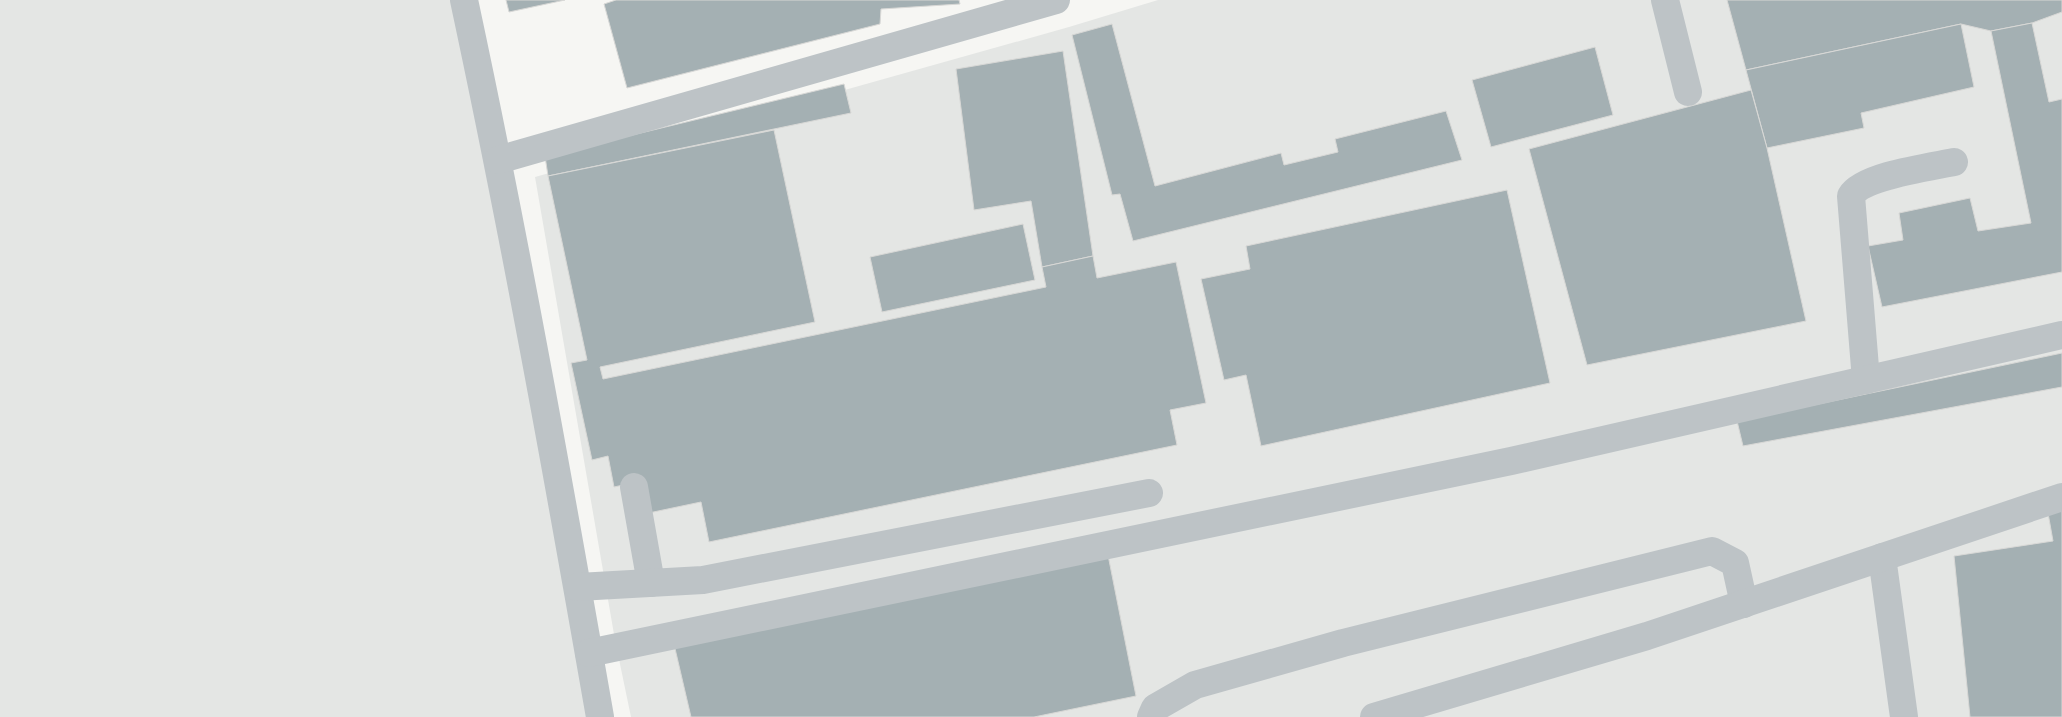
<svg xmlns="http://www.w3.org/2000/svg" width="2062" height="717" viewBox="0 0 2062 717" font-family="Signika,sans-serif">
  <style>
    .built { fill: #e4e6e4 }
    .building { fill: #a4b0b3; stroke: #d8d8d6 }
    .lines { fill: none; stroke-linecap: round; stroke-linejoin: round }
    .minor { stroke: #bdc3c6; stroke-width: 28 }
  </style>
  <rect width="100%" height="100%" fill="#f6f6f3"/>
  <!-- built -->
  <g class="built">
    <polygon points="0,0 474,0 613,717 0,717"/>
    <polygon points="1158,0 2062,0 2062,717 631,717 615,640 535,177 1069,27"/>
  </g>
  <!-- building -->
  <g class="building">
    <polygon points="506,0 565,0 509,12"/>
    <polygon points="616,0 959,0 960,4 881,9 880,24 627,88 604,4"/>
    <polygon points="1727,0 2062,0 2062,12 2032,23 1991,31 1961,24 1746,70"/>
    <polygon points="2032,23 2049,102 2062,99 2062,272 1882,307 1868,246 1903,240 1899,213 1970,198 1978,231 2031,223 1991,31"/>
    <polygon points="1112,24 1155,186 1281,153 1284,165 1338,152 1335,139 1446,111 1462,160 1133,241 1120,194 1112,195 1072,35"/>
    <polygon points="1961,24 1974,87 1861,113 1864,128 1767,148 1746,70"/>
    <polygon points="1595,47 1613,115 1491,147 1472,80"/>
    <polygon points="1063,51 1093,256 1042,267 1031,201 974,210 956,69"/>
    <polygon points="844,84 851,113 548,176 545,156"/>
    <polygon points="1751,90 1767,148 1806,321 1587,365 1529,149"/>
    <polygon points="774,130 815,322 600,367 603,379 1046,287 1042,267 1093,256 1097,278 1176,262 1206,403 1170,410 1177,445 709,542 701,502 644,514 637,482 614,487 608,456 592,460 571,363 587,360 548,176"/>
    <polygon points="1507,190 1550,383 1261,446 1246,375 1224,380 1201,279 1250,269 1246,246"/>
    <polygon points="1023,224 1035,280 882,312 870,257"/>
    <polygon points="2062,353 2062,387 1743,446 1737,421"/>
    <polygon points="2062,511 2062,717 1970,717 1954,556 2053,541 2048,513"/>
    <polygon points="1107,550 1136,696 1034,717 691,717 673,640"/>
  </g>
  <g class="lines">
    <!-- minor -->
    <g class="minor">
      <path d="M 464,0 C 515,238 558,477 600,717"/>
      <polyline points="1665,0 1688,92"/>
      <polyline points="498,160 1056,0"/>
      <path d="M 1866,380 L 1851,196 C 1862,176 1930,167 1954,162"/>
      <polyline points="634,487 651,583"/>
      <polyline points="1882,557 1904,717"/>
      <polyline points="578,587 703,580 1149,493"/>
      <polyline points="589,653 1511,461 2062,335"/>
      <polyline points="1151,717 1155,708 1195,685 1343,643 1712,551 1735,563 1744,604"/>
      <polyline points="1374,717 1647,636 2062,497"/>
    </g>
  </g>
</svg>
